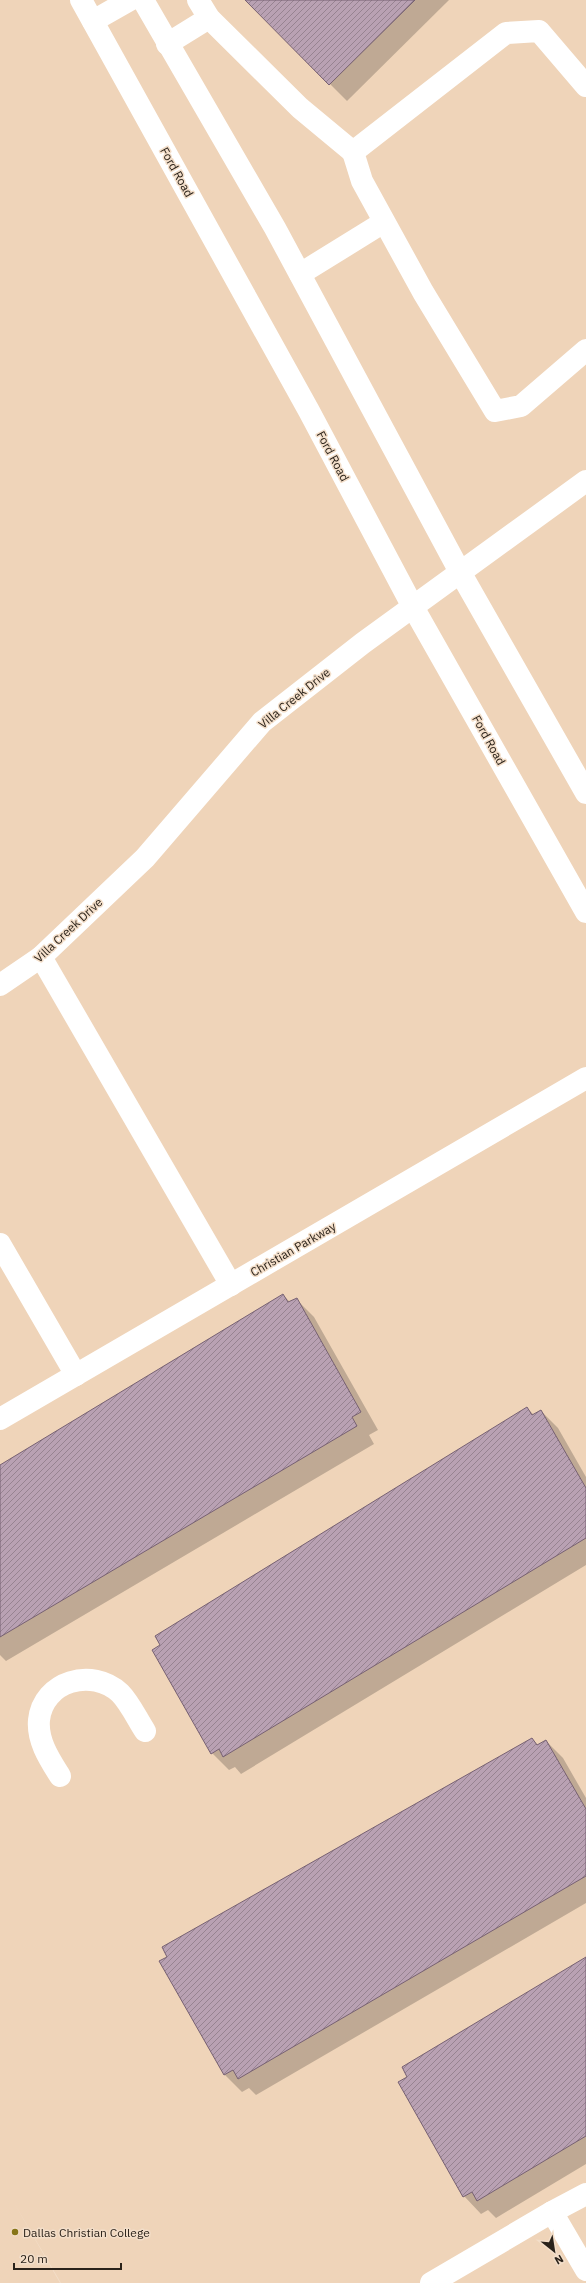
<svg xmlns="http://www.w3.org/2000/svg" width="586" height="2283" viewBox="0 0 586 2283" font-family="'IBM Plex Sans',sans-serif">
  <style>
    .built { fill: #efd4b9 }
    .shadow { fill: #0003 }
    .building { fill: url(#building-hatch); stroke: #776172 }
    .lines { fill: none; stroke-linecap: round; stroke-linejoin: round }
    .minor { stroke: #fff; stroke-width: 22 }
    .poi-dot { fill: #877518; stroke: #f3dec9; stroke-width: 1.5 }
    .labels { text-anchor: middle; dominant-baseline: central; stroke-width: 3; stroke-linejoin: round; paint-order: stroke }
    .street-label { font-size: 12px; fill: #2a221a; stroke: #f3dec9 }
    .poi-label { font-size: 12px; fill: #2a221a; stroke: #f3dec9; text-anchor: start }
  </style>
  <defs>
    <pattern id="building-hatch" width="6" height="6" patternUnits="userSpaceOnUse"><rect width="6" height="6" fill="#b9a1b3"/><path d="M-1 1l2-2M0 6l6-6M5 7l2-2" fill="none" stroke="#978391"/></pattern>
  </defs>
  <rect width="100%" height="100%" fill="#f3dec9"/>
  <!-- built -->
  <polygon class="built" points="0,0 586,0 586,2283 61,2283 13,2201 60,2283 0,2283"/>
  <!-- shadow -->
  <g class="shadow">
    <polygon points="246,0 449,0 347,101"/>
    <polygon points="283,1295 290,1302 296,1299 314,1317 378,1430 369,1435 374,1444 6,1661 0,1655 0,1466"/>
    <polygon points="527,1408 534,1415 541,1411 558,1428 586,1477 586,1565 241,1774 235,1767 229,1770 212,1753"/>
    <polygon points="532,1739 538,1745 546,1741 563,1758 586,1798 586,1903 256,2095 249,2088 242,2092 225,2075 160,1962"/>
    <polygon points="586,1958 586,2164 496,2218 488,2210 481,2214 464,2196"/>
  </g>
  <!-- building -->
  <g class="building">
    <polygon points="245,0 415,0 329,85"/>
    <polygon points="283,1294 288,1302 297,1298 361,1412 352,1417 357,1426 0,1637 0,1465"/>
    <polygon points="527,1407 532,1415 541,1410 586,1488 586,1538 223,1757 219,1749 211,1754 152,1650 160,1645 155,1636"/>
    <polygon points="532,1738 537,1745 546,1740 586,1809 586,1876 238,2079 233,2070 224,2075 159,1961 167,1957 162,1947"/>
    <polygon points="586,1957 586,2136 477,2201 472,2192 463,2197 398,2082 407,2077 402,2067"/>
  </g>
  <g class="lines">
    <!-- minor -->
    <g class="minor">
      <polyline points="81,0 309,411 413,607 586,912"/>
      <polyline points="143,0 275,228 460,572 586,793"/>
      <polyline points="198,0 209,18 300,108 353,152"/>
      <polyline points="93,21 130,0"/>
      <polyline points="167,44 209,18"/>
      <polyline points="586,86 539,31 506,33 353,152 362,181 423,292 495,411 521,406 586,350"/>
      <polyline points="300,274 384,222"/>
      <polyline points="41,957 231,1285"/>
      <polyline points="0,985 41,957 145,858 262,722 363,643 586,481"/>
      <polyline points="0,1244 76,1375"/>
      <polyline points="0,1419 586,1078"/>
      <path d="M 60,1776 C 50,1760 37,1741 39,1720 C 43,1681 92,1667 120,1693 C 130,1703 137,1719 145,1731"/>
      <polyline points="552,2212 586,2194"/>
      <polyline points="431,2283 552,2212 586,2270"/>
    </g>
  </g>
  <!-- markers -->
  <circle class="poi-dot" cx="15" cy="2232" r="4"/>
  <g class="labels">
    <!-- street labels -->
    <g class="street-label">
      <text transform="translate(177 172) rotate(61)">Ford Road</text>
      <text transform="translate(333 456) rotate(62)">Ford Road</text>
      <text transform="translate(294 698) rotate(-39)">Villa Creek Drive</text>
      <text transform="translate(489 740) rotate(61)">Ford Road</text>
      <text transform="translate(68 930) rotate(-43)">Villa Creek Drive</text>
      <text transform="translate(293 1249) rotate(-30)">Christian Parkway</text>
    </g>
    <!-- poi labels -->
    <g class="poi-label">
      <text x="23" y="2232">Dallas Christian College</text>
    </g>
  </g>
  <!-- north arrow -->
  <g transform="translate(554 2251) rotate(150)" stroke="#f3dec9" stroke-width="3" paint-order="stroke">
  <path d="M0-3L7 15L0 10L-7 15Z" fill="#2a221a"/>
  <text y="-6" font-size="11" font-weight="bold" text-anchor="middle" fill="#2a221a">N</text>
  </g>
  <!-- scale -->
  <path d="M14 2263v6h107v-6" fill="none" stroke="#2a221a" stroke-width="2"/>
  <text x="20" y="2263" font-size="12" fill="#2a221a" stroke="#f3dec9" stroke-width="3" paint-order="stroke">20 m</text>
</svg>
